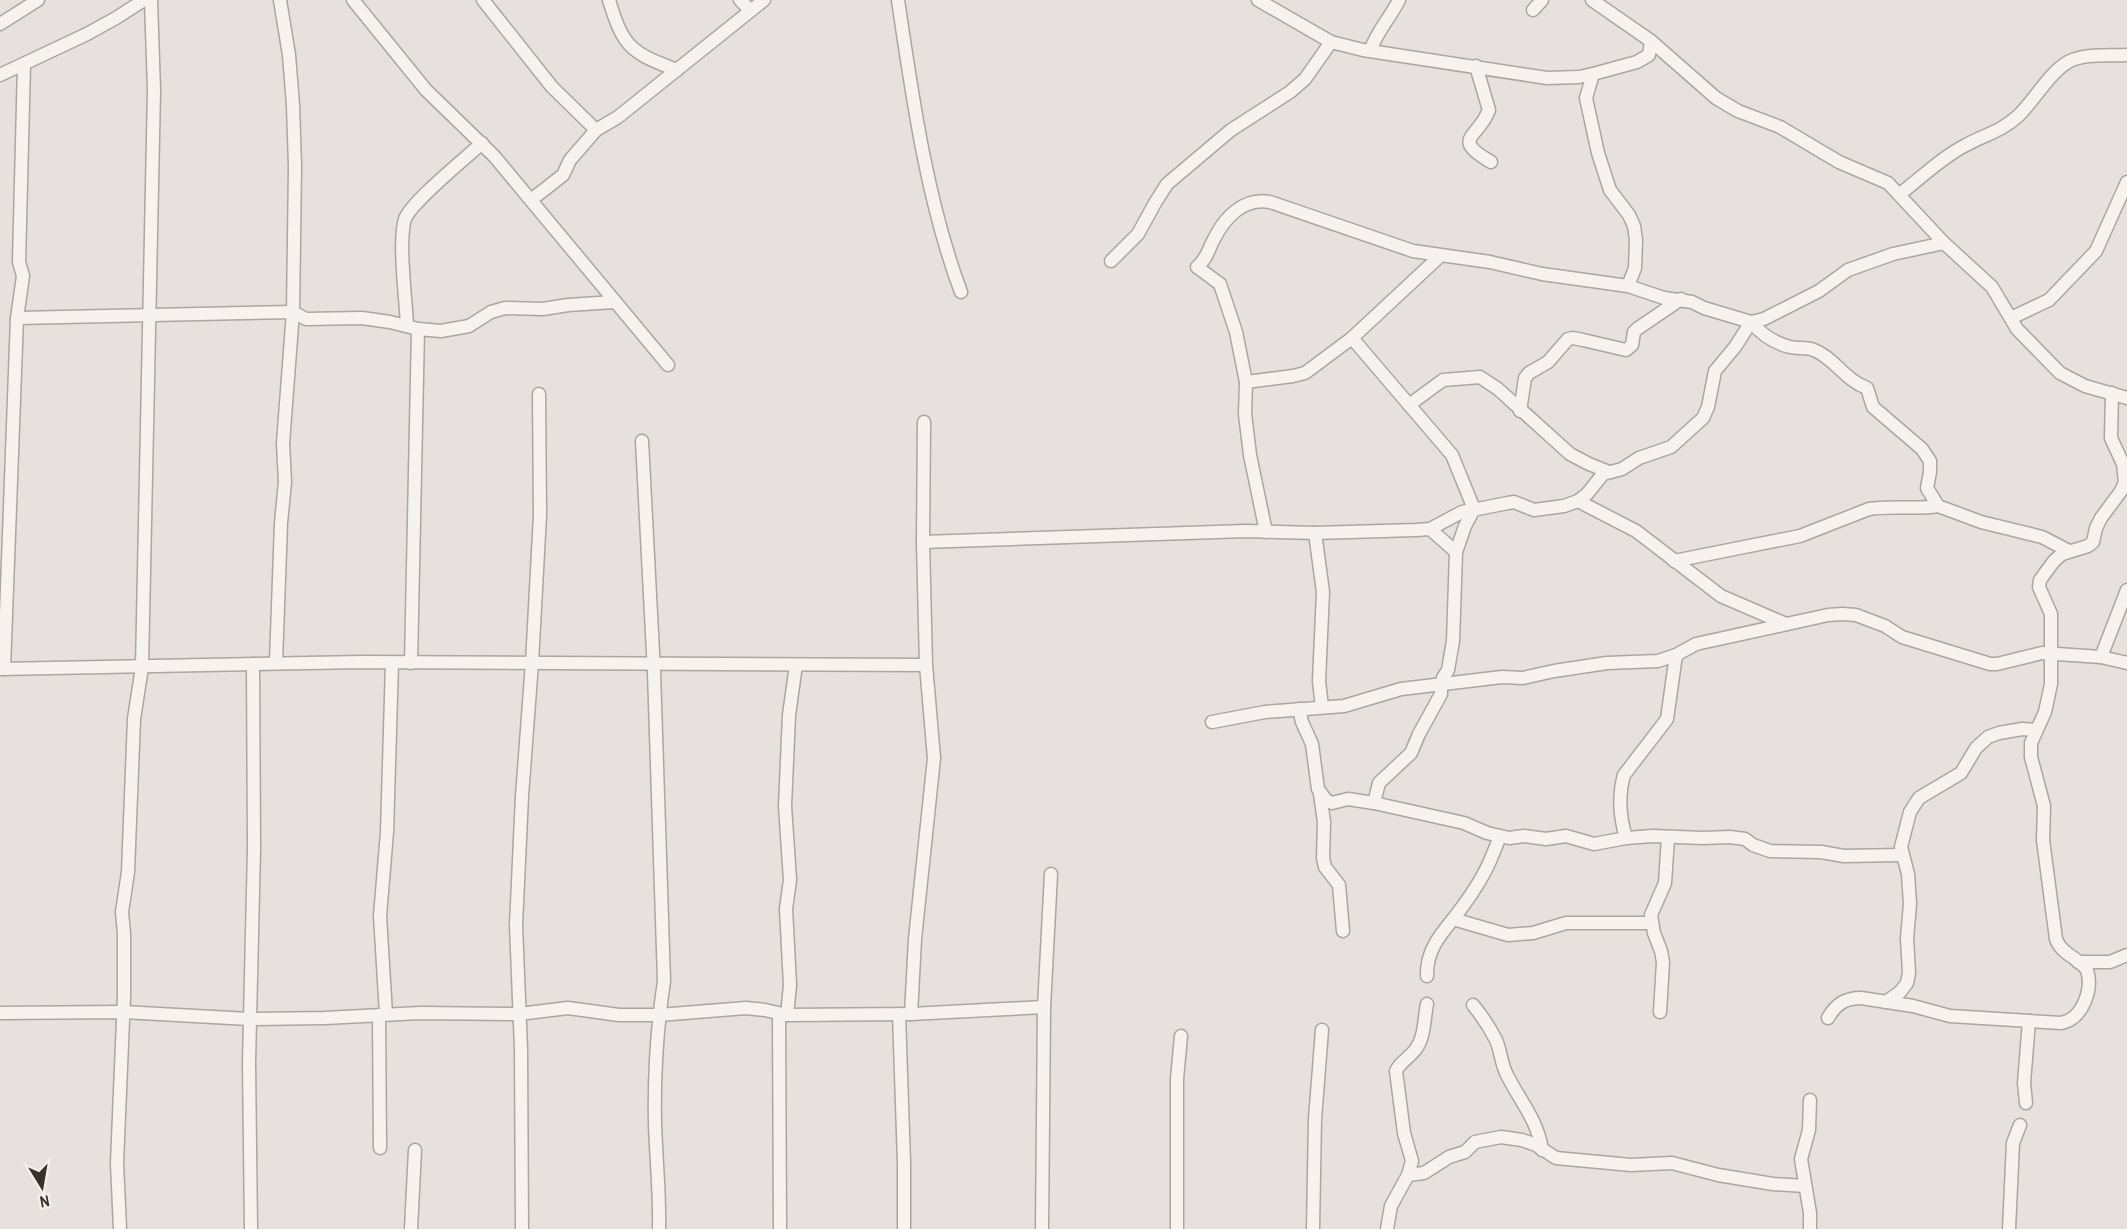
<svg xmlns="http://www.w3.org/2000/svg" width="2127" height="1229" viewBox="0 0 2127 1229" font-family="'Archivo Narrow',sans-serif">
  <style>
    .lines { fill: none; stroke-linecap: round; stroke-linejoin: round }
    .minor-casing { stroke: #aca5a0; stroke-width: 15 }
    .minor { stroke: #f5f2f0; stroke-width: 12 }
  </style>
  <rect width="100%" height="100%" fill="#e6e1de"/>
  <g class="lines">
    <!-- minor casing -->
    <g class="minor-casing">
      <g id="minor">
        <polyline points="353,0 426,90 494,156 668,365"/>
        <polyline points="483,0 552,87 596,130"/>
        <path d="M 609,0 C 613,13 617,28 625,39 C 636,56 659,63 677,70"/>
        <polyline points="740,0 750,10"/>
        <path d="M 898,0 C 912,95 927,202 961,292"/>
        <polyline points="1258,0 1331,42 1363,50 1547,78 1579,77 1593,74 1637,62 1649,55 1651,41"/>
        <polyline points="1592,0 1651,41 1716,98 1738,111 1780,127 1839,162 1888,183 1944,243 1992,287 2017,329 2060,373 2085,386 2127,398"/>
        <polyline points="1533,10 1542,0"/>
        <polyline points="0,24 38,0"/>
        <path d="M 1370,51 C 1377,31 1390,18 1399,0"/>
        <path d="M 1476,66 L 1489,110 C 1478,139 1450,138 1491,162"/>
        <polyline points="1593,74 1586,98 1598,153 1610,190 1629,215 1634,226 1636,240 1635,268 1628,286"/>
        <polyline points="0,75 87,34 116,18 144,0"/>
        <path d="M 1900,194 C 1921,178 1942,157 1966,145 C 1984,135 2002,131 2018,116 C 2034,101 2049,73 2068,62 C 2084,53 2109,56 2127,55"/>
        <polyline points="531,200 563,175 570,160 596,130 618,117 764,0"/>
        <polyline points="1111,261 1138,234 1155,203 1167,184 1231,130 1290,92 1305,79 1331,42"/>
        <polyline points="17,318 293,312 306,319 362,318 390,322 418,329 441,331 469,326 491,312 505,308 543,309 568,305 614,302"/>
        <polyline points="2011,318 2049,300 2096,251 2127,182"/>
        <path d="M 1751,322 C 1762,335 1774,343 1790,347 C 1798,349 1807,347 1814,350 C 1834,358 1845,380 1867,388 L 1873,407 L 1922,449 L 1930,461 L 1930,472 L 1927,488 L 1938,506 L 1946,509 L 1981,522 L 2042,537 L 2069,551"/>
        <path d="M 407,326 C 406,300 398,241 405,219 C 412,201 466,158 482,143"/>
        <polyline points="1352,338 1452,455 1474,509 1465,526 1456,552 1453,641 1448,670 1443,678 1441,685 1441,694 1419,734 1411,753 1379,783 1374,803"/>
        <polyline points="1246,382 1293,376 1305,373 1352,338 1440,256"/>
        <polyline points="1409,405 1443,380 1480,377 1498,389 1570,454 1589,464 1609,472"/>
        <polyline points="1520,411 1525,378 1529,373 1548,362 1568,339 1573,338 1583,340 1626,350 1632,345 1634,332 1637,329 1681,299"/>
        <path d="M 642,441 L 654,672 L 664,981 C 657,1028 654,1076 655,1123 C 656,1159 660,1194 659,1229"/>
        <polyline points="1578,501 1636,531 1721,596 1786,624"/>
        <polyline points="1430,529 1456,552"/>
        <path d="M 1266,532 L 1250,455 L 1245,414 L 1246,382 L 1236,332 L 1220,284 L 1197,267 C 1207,259 1208,250 1214,239 C 1225,217 1244,197 1270,202 L 1413,251 L 1490,262 L 1542,274 L 1628,286 L 1664,298 L 1692,302 L 1704,308 L 1751,322 L 1764,319 L 1819,291 L 1848,270 L 1893,254 L 1944,243"/>
        <polyline points="1315,533 1323,592 1319,681 1322,707"/>
        <polyline points="923,542 1246,531 1315,533 1416,530 1430,529 1462,512 1508,503 1514,502 1534,510 1564,506 1578,501 1587,494 1603,474 1622,469 1639,458 1671,447 1703,418 1708,407 1715,371 1735,347 1751,322"/>
        <path d="M 1674,561 L 1800,536 L 1869,509 C 1892,505 1915,510 1938,506"/>
        <polyline points="2101,657 2127,590"/>
        <polyline points="276,662 281,523 285,482 283,443 293,312 295,166 293,105 289,55 280,0"/>
        <polyline points="411,663 418,329"/>
        <polyline points="0,669 362,662 926,665"/>
        <polyline points="4,669 17,318 23,276 19,262 24,64"/>
        <polyline points="1299,709 1302,722 1312,744 1318,789 1326,800 1332,803 1348,799 1374,803 1464,823 1487,833 1509,838 1524,836 1546,839 1566,836 1594,844 1626,838 1653,836 1703,838 1730,837 1745,839 1753,845 1770,851 1821,852 1844,856 1902,855"/>
        <polyline points="1212,722 1265,712 1344,706 1401,689 1502,677 1523,678 1554,671 1607,663 1658,661 1676,655 1696,644 1828,615 1842,614 1856,615 1885,626 1902,637 1990,664 1997,664 2042,653 2101,657 2127,663"/>
        <polyline points="1320,794 1324,822 1323,858 1325,867 1339,885 1343,931"/>
        <path d="M 1626,838 C 1620,818 1618,796 1624,775 L 1667,719 L 1676,655"/>
        <polyline points="1453,919 1508,935 1533,933 1566,923 1651,923"/>
        <polyline points="2078,962 2110,962 2127,955"/>
        <path d="M 1427,976 C 1426,952 1439,936 1454,918 C 1464,905 1475,890 1483,875 C 1490,863 1495,849 1500,836"/>
        <polyline points="1886,1002 1900,992 1907,983 1909,973 1907,938 1910,904 1908,874 1901,847 1910,812 1919,798 1961,773 1976,748 1988,737 1999,733 2022,729 2036,730"/>
        <path d="M 1473,1005 C 1482,1016 1490,1028 1496,1040 C 1501,1051 1501,1064 1507,1075 C 1520,1101 1538,1121 1542,1150"/>
        <polyline points="1660,1012 1663,962 1661,951 1654,933 1651,915 1665,883 1668,838"/>
        <polyline points="0,1013 123,1012 249,1019 325,1018 420,1013 519,1014 568,1008 619,1015 659,1015 746,1008 765,1010 787,1015 911,1014 1044,1007"/>
        <polyline points="386,1014 380,916 387,832 392,663"/>
        <polyline points="779,1014 780,1229"/>
        <polyline points="899,1014 904,1163 904,1229"/>
        <polyline points="911,1014 915,939 934,758 926,665 923,542 924,422"/>
        <polyline points="379,1015 380,1148"/>
        <polyline points="787,1015 790,985 786,909 790,880 785,806 789,715 796,665"/>
        <path d="M 1828,1018 C 1836,1004 1845,998 1861,998 L 1913,1006 L 1950,1016 L 2061,1023 C 2083,1019 2093,989 2087,970 C 2078,957 2062,955 2056,939 L 2043,840 L 2044,806 L 2031,757 L 2031,743 L 2045,712 L 2051,684 L 2051,614 L 2039,587 L 2040,580 L 2054,561 L 2062,554 L 2088,546 L 2093,542 L 2096,528 L 2101,518 L 2121,491 L 2125,482 L 2123,464 L 2111,438 L 2112,393"/>
        <polyline points="2026,1103 2024,1083 2029,1021"/>
        <polyline points="1408,1175 1424,1173 1449,1157 1465,1152 1475,1142 1501,1137 1522,1140 1536,1145 1556,1158 1631,1165 1672,1163 1718,1175 1773,1184 1805,1186"/>
        <polyline points="120,1229 117,1163 124,996 124,934 122,912 128,872 134,719 142,667 154,90 151,0"/>
        <polyline points="251,1229 249,1063 254,848 253,664"/>
        <polyline points="411,1229 415,1150"/>
        <polyline points="522,1229 521,1049 516,925 522,796 532,663 540,515 539,394"/>
        <polyline points="1042,1229 1044,1007 1051,874"/>
        <polyline points="1177,1229 1177,1079 1181,1036"/>
        <polyline points="1313,1229 1315,1119 1322,1030"/>
        <path d="M 1387,1229 L 1391,1206 L 1408,1175 L 1412,1161 L 1404,1133 L 1396,1071 C 1400,1062 1409,1058 1415,1050 C 1425,1038 1424,1018 1427,1004"/>
        <polyline points="1810,1229 1810,1213 1801,1159 1809,1130 1810,1100"/>
        <polyline points="2009,1229 2013,1143 2020,1125"/>
      </g>
    </g>
    <!-- minor -->
    <use href="#minor" class="minor"/>
  </g>
  <!-- north arrow -->
  <g transform="translate(42 1187) rotate(169)" stroke="#f4efed" stroke-width="4.5" paint-order="stroke">
  <path d="M0-4.5L10 22L0 15L-10 22Z" fill="#3b3029"/>
  <text y="-9" font-size="16" font-weight="bold" text-anchor="middle" fill="#3b3029">N</text>
  </g>
</svg>
